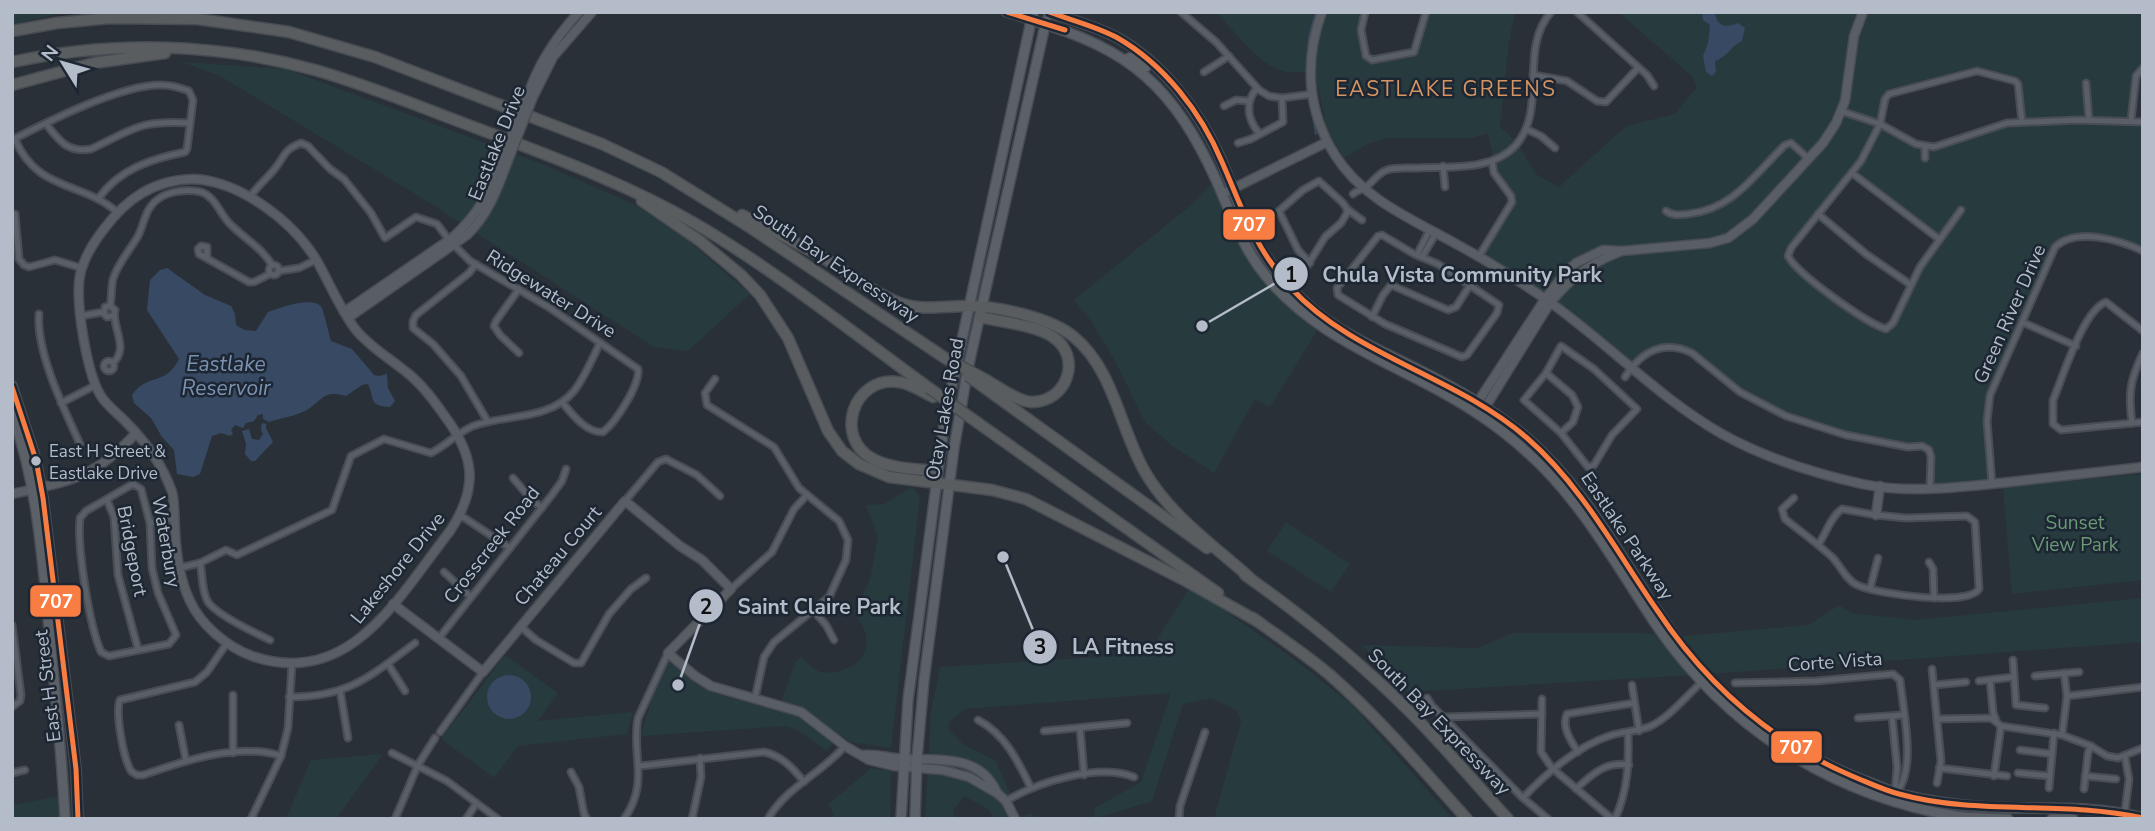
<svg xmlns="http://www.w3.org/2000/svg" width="2155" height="831" viewBox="0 0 2155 831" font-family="'Nunito Sans',sans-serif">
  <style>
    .green { fill: #273a3e; fill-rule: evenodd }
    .water { fill: #384963 }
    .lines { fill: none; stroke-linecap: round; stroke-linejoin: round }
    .stream { stroke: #384963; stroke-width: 2 }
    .street-casing { stroke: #484c53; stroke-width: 9 }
    .secondary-casing { stroke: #484c53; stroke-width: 11 }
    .primary-casing { stroke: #484c55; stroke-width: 12 }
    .highway-casing { stroke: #474c53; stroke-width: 13 }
    .street { stroke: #5a5e66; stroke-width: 5 }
    .secondary { stroke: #595d64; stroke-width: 8 }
    .primary { stroke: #5c6168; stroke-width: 9 }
    .highway { stroke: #5a5d60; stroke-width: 10 }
    .secondary-bridge-casing { stroke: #484c53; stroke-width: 11; stroke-linecap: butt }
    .highway-bridge-casing { stroke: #474c53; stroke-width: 13; stroke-linecap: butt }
    .secondary-bridge { stroke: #595d64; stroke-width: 8 }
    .highway-bridge { stroke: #5a5d60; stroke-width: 10 }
    .bus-1-casing { stroke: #1d2633; stroke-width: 10 }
    .bus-1 { stroke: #f77d43; stroke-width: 5 }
    .bus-dot { fill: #b4bcc9; stroke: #1d2633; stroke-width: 2.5 }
    .labels { text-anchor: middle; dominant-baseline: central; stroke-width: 5; stroke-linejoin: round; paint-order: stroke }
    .bus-label { font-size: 17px; fill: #b4bcc9; stroke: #1d2633; text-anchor: start }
    .street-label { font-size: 19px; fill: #b4bcc9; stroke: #1d2633 }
    .park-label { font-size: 19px; fill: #6b9a76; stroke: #1d2633 }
    .neighbourhood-label { font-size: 21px; letter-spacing: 2px; fill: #d59563; stroke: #1d2633 }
    .water-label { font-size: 21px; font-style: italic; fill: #7c92b1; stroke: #1d2633 }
    .leader { fill: none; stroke: #b4bcc9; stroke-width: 2.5 }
    .callout-dot { fill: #b4bcc9; stroke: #1d2633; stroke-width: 2.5 }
    .mark-label { font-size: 21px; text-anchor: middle; font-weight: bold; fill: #111 }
    .callout-label { font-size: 21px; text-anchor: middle; font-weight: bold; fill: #b4bcc9; stroke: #1d2633; stroke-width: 5; stroke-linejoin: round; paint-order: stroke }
    .line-badge { stroke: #1d2633; stroke-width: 2.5 }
    .badge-label { font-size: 19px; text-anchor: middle; font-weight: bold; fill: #fff }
  </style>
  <rect width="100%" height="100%" fill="#2a3038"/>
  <!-- green -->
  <g class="green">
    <polygon points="12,12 69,12 12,24"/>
    <path d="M 1215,12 L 1367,12 L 1364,30 L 1368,53 L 1373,57 L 1411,52 L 1427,12 L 1515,12 L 1509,42 L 1500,127 L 1515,140 L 1536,174 L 1559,187 L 1617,134 L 1630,125 L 1675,114 L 1697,87 L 1692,76 L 1618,12 L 2143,12 L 2143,70 L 2139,75 L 2133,119 L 2143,121 L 2143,247 C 2111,233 2092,236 2059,243 L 1997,379 C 1988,414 1991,446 1994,482 L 1932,486 L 1928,449 C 1867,438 1804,427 1750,395 C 1727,382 1704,352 1680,346 C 1659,341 1648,354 1635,367 L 1561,310 L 1479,257 L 1512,204 L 1496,170 L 1488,133 L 1472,138 L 1385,138 L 1368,144 L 1344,158 L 1327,129 L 1315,72 C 1305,71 1291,74 1282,71 C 1258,64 1234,29 1215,12 ZM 1985,71 L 2017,83 L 2022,121 L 1928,147 L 1914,143 L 1880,123 L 1888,98 L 1893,93 ZM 1854,172 L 1940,239 L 1890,327 C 1868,325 1799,276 1791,255 L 1793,248 Z"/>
    <polygon points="182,62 286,69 547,166 635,205 685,238 750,294 688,351 654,347 417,195 220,76"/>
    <path d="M 1212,184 C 1237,243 1265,291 1317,331 L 1270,407 L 1255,399 L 1214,473 L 1171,445 L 1145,422 L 1114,359 L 1091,321 L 1074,300 L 1191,205 Z"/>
    <polygon points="2143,474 2143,580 2012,594 2003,487"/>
    <path d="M 912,487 L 920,497 L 891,748 L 850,742 L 840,734 L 827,751 L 796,729 L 784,726 L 641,736 L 652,698 L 668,664 L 671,663 L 694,682 L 711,692 L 778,711 L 795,663 L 801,657 C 806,662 812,668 818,671 C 824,674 834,672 840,671 C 872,662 873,635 854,612 L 870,580 L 878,537 L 866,505 L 884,504 Z"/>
    <polygon points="1286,522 1350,564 1331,592 1267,551"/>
    <polygon points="1190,587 1290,656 1351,704 1453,819 1214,819 1241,721 1236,710 1211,698 1183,704 1152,801 1093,819 1095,808 1141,782 1171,693 965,709 950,721 948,729 964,745 996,761 1020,817 1032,813 1035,819 995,819 988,809 964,796 953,811 956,819 925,819 931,712 940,667 1148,654"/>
    <polygon points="2143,598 2143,642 1710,674 1408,692 1362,645 1478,648 1513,633 1640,633 1683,636 1809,625 1839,605 1852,613 1915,620"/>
    <polygon points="505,655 558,693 538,721 633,712 627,734 518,746 494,778 441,739"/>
    <polygon points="383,754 336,819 286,819 311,760"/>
    <polygon points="871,768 891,771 890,819 835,819 829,804"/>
    <polygon points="60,796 60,819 12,819 12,805"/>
  </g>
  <!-- water -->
  <g class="water">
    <path d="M 1702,12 L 1715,12 C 1716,27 1727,28 1738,23 L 1745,28 L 1742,41 C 1729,47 1729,56 1715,61 L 1716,72 L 1712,76 L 1706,72 L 1703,56 L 1708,43 L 1710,25 L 1703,20 Z"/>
    <path d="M 167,268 L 205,295 L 231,306 L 235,314 L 236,325 L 245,330 L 256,331 L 268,312 C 280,308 314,295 322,308 C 323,310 330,337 331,341 L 352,349 L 374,375 L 379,376 L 387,374 L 388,388 L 395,401 L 390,407 C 368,406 375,399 368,384 L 362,385 L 346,396 C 323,390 324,399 307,410 C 296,416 281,418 269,422 L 263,419 L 263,414 L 258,415 L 254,421 L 246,423 L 243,428 L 235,425 L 231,430 L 233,434 L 230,436 L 221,433 L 212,436 L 200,474 L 193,477 L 177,474 L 174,450 L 162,437 L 151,418 L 134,403 L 132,395 C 147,373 166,386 179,359 L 147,310 L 150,280 L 160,270 Z"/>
    <polygon points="262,423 266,424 266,428 273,442 255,461 251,461 245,454 246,444 242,431 249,429 252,439 259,440 263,434 261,430"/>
    <circle cx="509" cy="697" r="22"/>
  </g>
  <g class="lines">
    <!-- stream -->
    <g class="stream">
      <polyline points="1307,76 1309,37 1316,12"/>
      <polyline points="1312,110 1316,134"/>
    </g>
    <!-- street casing -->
    <g class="street-casing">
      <g id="street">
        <polyline points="1181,12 1216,42 1259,90 1269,96 1282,98 1312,94"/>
        <polyline points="1365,12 1361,30 1366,56 1372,60 1414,52 1426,12"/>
        <polyline points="1577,12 1647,75 1654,86"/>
        <polyline points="1204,72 1229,56"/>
        <polyline points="1533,75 1567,81 1597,101 1606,102 1638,68"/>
        <polyline points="2086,83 2089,120"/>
        <path d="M 1257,88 C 1245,102 1247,119 1259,133"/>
        <polyline points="1224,106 1236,100 1248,101"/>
        <polyline points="1841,111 1880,124 1916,144 1934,147 2007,123 2077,120 2143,122"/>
        <polyline points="2131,120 2136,76 2143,68"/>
        <path d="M 46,124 C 59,141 68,153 91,149 C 134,129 139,120 190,123"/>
        <polyline points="1526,129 1541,136 1555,148"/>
        <path d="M 15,139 C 37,192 82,181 117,212"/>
        <path d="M 12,140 C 49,121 122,84 162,85 C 171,85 181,88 189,91 L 193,100 L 187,149 L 185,152 C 151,159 119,169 98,199"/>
        <polyline points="1238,143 1251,139 1283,122 1282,98"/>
        <polyline points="1925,158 1925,147"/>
        <polyline points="1443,166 1445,187"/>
        <polyline points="1852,173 1939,239"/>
        <path d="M 1353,194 C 1357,190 1362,190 1366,187 C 1374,181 1378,173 1387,170 C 1395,167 1405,168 1414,168 C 1447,166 1492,172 1516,145 C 1548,108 1518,50 1551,12"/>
        <path d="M 250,197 C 257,187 265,180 273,171 C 285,158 281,151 301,143 L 308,146 L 330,169 L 344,179 L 371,213 L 385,238 L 416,217 L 437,224 L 449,240 L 470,261 L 550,308 L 638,369 C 640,385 616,422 603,432 C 586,433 572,414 562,402"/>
        <polyline points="1347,209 1362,220"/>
        <path d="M 1961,210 L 1920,267 L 1893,323 L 1886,329 C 1866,323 1797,274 1788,256 L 1791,248 L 1861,161 L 1880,124 L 1885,99 L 1889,94 L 1977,71 L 2015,81 L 2018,84 L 2022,122"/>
        <path d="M 1666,211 C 1673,216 1680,215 1688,214 C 1734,209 1754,175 1785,145 L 1791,143 L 1809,159"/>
        <polyline points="15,214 19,259 24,265 29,267 55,260 82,268"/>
        <polyline points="1818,214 1866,254 1911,285"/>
        <polygon points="1382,235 1414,254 1438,264 1499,305 1497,313 1467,355 1462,357 1385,324 1338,295 1337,288 1378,236"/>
        <polyline points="1417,255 1430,229"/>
        <polyline points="1479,256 1512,202 1511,196 1494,173 1492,161"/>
        <polyline points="207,257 207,247 201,246 198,249 199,254 249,282 254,282 270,274"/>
        <polyline points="1422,257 1436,233"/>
        <polyline points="476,264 469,273 416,315 413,321 413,328 433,344 461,376 488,422"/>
        <circle cx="274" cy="270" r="5"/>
        <polyline points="278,271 299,268 316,260"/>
        <polyline points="1299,279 1325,237 1341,223 1347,213 1347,209 1343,203 1319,181 1303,190 1279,211 1298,250 1310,263"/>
        <path d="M 110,306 C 112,297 111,287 113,279 C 118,263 130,250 138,236 C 143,227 144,215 151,206 C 161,192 184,188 201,192 C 215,196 220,214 230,224 C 244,238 262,248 272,265"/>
        <path d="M 39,314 C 36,352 64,409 80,444"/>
        <polyline points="81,316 103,312"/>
        <path d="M 112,316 L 107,317 L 104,314 L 105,307 L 110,306 L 115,310 C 111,327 130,347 113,363"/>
        <polyline points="1372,317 1383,295 1391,285 1448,310 1456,307 1470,285"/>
        <polyline points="2022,322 2076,346"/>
        <path d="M 2143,331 L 2106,302 C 2083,310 2063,377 2053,400 L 2053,424 L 2061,430 L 2143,422"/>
        <polygon points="1561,346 1594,369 1637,409 1612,435 1594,465 1588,467 1561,433 1524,400 1546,373"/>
        <polyline points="519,353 500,335 494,326 496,321 519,289"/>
        <circle cx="109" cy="366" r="5"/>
        <polyline points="1546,373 1572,395 1578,407 1573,422 1561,433"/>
        <path d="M 1625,377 C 1641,352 1663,339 1692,353 L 1740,392 L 1786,416 L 1846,435 L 1908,447 L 1922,446 L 1929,450 L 1931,457 L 1930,488"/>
        <polyline points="715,379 705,393 707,405 774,447 799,488 839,521 848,540 846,560 829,597 774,642 764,657 755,698"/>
        <polyline points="61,403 96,385"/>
        <path d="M 2132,423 C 2128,393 2130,380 2143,353"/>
        <polyline points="513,478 531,499 542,508"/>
        <path d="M 133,484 L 141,489 L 150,523 L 152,568 L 158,593 L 176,635 L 169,644 L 109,656 L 101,652 C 89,624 77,548 80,518 L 86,511 Z"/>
        <path d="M 1992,484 L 1987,421 L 1990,395 L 2055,247 C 2076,227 2120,240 2143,251"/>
        <path d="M 1794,498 L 1782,509 L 1785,519 C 1800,531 1817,543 1832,557 C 1841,566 1845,579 1857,585 C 1876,594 1968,607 1979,589 L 1975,522 L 1967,516 L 1906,518 L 1876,515 L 1842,509 C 1831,516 1826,534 1818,545"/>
        <polyline points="107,500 114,517 118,575 138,649"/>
        <polyline points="625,501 658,462 666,459 697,475 720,496"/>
        <polyline points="460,515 510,548"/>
        <polyline points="150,523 174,518"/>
        <polyline points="1929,562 1933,569 1934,598"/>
        <path d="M 200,563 C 203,576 201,590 208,602 C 217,615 255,633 270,640"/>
        <path d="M 179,568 L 200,563 L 226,550 L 237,555 L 332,510 L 351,456 L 384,439 L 431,453 C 447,445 457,433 473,426 C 505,414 549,421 574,391 C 585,377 592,359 600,343"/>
        <polyline points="444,572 471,597"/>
        <polyline points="731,589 772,552 794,509 807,495"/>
        <polyline points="1870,589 1878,558"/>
        <polyline points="814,611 826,625 834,640"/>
        <polyline points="12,625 21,695 20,701 12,707"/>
        <polyline points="520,626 536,640 574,663 581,663 609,614 631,589 646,578"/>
        <polyline points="439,638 551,496 562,481 566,469"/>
        <path d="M 227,643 L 207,672 L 195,682 L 120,700 C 115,712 123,754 129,767 C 131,772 132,772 137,775 L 143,775 C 184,761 238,742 281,756"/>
        <polyline points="2013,660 2016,705 2045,708"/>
        <polyline points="388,664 405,691"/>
        <polyline points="1932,669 1941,761 1937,783"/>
        <polyline points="2035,676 2079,672"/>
        <polyline points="1990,680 1993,712 1996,720"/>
        <polyline points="1979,681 2014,677"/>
        <path d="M 1735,683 L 1816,681 L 1893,674 L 1900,680 C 1903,710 1917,770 1896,793"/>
        <polyline points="1632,685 1639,731"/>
        <polyline points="1934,685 1966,682"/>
        <polyline points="340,690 348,738"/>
        <polyline points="233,695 233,753"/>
        <polyline points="2067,696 2143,687"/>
        <path d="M 289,697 C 349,697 369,677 415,643"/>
        <polyline points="1427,698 1432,706 1523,798 1548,819"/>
        <polyline points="1542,699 1541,752 1552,768 1612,819"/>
        <polyline points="1892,716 1897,767 1895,793"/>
        <polyline points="1444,717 1542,714"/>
        <polyline points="1858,718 1904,715"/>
        <polyline points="1937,719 1991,718 2001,726 2062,735 2091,746 2107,756 2118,758 2143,748"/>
        <path d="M 978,720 C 1005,734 1018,761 1031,788"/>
        <polyline points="179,725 186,761"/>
        <polyline points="1080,728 1084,775"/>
        <polyline points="1044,731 1127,723"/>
        <polyline points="440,732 483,672"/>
        <polyline points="2062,735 2067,696 2064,673"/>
        <polyline points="2020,750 2052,754"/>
        <path d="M 1578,752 C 1571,741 1561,727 1567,714 L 1634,703"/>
        <polyline points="392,753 447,781 498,819"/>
        <path d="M 640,766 L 764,752 C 782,756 793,768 804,782"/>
        <polyline points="1939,768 2007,776"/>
        <polyline points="571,772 579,787 584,814 587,819"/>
        <polyline points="12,773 25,770"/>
        <polyline points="2018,773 2049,776"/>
        <polyline points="1994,776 2001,726"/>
        <polyline points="2085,776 2116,779"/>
        <polyline points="2049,788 2054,733"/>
        <path d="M 1576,789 C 1592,774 1606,761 1629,765"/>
        <polyline points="2084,789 2088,753 2091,746"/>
        <path d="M 1523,798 C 1545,774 1578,746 1609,736 C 1623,731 1637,732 1651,726 C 1671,716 1687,695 1704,680"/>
        <path d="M 1006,801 C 1038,782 1098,763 1134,777"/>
        <polyline points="251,819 281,756 288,728 292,663"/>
        <polyline points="395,819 418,765 435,738"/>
        <polyline points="466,819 476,804"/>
        <path d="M 624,819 C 650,782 631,755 638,718 L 668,653"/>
        <polyline points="692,819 701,777 700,758"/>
        <path d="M 768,819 C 785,788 822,773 845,746"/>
        <polyline points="1179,819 1180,806 1205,732"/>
        <path d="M 1615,819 C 1628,790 1629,763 1628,732"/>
        <polyline points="2124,819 2129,779 2125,757"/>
      </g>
    </g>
    <!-- secondary casing -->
    <g class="secondary-casing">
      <g id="secondary">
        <polyline points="1006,12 1031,20"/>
        <path d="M 1322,12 C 1304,60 1307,111 1335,155 C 1363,200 1414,220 1458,245 C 1488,261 1516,279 1544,298 C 1605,340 1657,397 1722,434 C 1765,458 1813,473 1862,484 C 1910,494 1962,487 2010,482 C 2054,477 2099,472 2143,467"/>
        <path d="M 528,95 C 538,64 557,36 579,12"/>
        <polyline points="533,97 553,57 592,12"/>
        <path d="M 193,179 C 240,181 293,221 317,261 C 330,284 340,309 356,330 C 370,347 389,358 405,371 C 421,383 433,399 444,415 C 475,456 479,487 450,531 C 399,596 350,690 252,656 C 227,647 201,625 190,601 C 179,578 176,554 175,529 C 174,517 175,503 172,492 C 163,466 145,441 125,421 C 118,414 109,407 103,399 C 87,378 75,301 80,275 C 84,257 93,243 104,229 C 127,198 154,180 193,179 Z"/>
        <polyline points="1222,194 1327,142"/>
        <path d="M 344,312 L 452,238 C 479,214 488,194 501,161"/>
        <path d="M 348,318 L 467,235 C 488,215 497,190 507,163"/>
        <polyline points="1474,408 1545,299 1565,273 1576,263 1603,250 1622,251 1710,243 1728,238 1753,219 1823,143 1836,123 1845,101 1854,36 1863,12"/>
        <path d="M 1483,411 L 1550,303 C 1572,277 1587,265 1619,252"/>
        <path d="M 12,494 C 69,481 94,479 136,433"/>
        <polyline points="1876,515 1880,486"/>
        <polyline points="393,604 483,672 625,501 680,546 702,560 731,589 668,653 695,676 711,686 801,712 845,746 869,760 894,766 943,770 969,777 997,793 1006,801 1015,819"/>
        <path d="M 862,755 C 877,753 891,759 906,759 C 941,760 981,755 997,793"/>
      </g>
    </g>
    <!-- primary casing -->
    <g class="primary-casing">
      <g id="primary">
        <path d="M 1048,12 C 1071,20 1095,26 1116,37 C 1161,61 1198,110 1219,155 C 1228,175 1235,196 1243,216 C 1254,242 1272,266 1291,288 C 1327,329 1370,345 1417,369 C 1456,388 1494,410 1527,438 C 1590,493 1625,567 1673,634 C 1720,701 1789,752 1865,781 C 1877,785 1888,791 1899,794 C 1927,801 1956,805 1985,807 C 2038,810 2091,804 2143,818"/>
        <path d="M 1031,20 C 1131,49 1174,87 1217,182 C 1231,214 1243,248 1265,275 C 1312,333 1378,357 1440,391 C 1471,408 1501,428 1527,452 C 1582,501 1616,565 1657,626 C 1728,729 1832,795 1955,816 C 1972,819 1991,818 2008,819"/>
        <polyline points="1125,60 1132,57 1146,67"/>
        <polyline points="12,386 36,460 43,498 76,769 78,819"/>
        <path d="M 12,413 C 37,483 42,555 49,628 C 55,691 62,755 65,819"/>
        <polyline points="901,819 908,700 945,418 1033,12"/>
        <polyline points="915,819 917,758 924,680 954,448 968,368 1046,21"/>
        <polyline points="2052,819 2073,819"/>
      </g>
    </g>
    <!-- highway casing -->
    <g class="highway-casing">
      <g id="highway">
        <polyline points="12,31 57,23 110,18 198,19 289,32 375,57 602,144 661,172 751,228 945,358"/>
        <path d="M 12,62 C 112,40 217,43 315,70 C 371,86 425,109 479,129 C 553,157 627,184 696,224 C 778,272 853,333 929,388"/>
        <polyline points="12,85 94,63 165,53"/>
        <polyline points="642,201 700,241 741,275 760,295 788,338 828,431 842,451 859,464 889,477 992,490 1026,499 1186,581 1257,621"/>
        <path d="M 742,215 C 768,229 796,242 822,257 C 847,271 872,293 900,303 C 922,311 945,306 968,306 C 998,306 1051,318 1074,337 C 1114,370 1120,429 1145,472 C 1170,515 1212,544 1249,577"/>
        <path d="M 980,317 C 1001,322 1036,325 1053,337 C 1083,357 1067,403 1031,402 C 1017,401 1000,388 988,381"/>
        <polyline points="982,386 1207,548"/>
        <path d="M 933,397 C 921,391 910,383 898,382 C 853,376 833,438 873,459 C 892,469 917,469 937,471"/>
        <polyline points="978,423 1218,593"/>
        <path d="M 1245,575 C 1303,616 1359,661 1410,712 C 1444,746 1475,783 1508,819"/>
        <path d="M 1253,618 C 1279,637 1305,654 1330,675 C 1380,719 1423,770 1467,819"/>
      </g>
    </g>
    <!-- street -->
    <use href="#street" class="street"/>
    <!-- secondary -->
    <use href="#secondary" class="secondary"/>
    <!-- primary -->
    <use href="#primary" class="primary"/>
    <!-- highway -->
    <use href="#highway" class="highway"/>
    <!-- secondary-bridge casing -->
    <g class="secondary-bridge-casing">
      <g id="secondary-bridge">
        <polyline points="501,161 528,95"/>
        <polyline points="507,163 533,97"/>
      </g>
    </g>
    <!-- highway-bridge casing -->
    <g class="highway-bridge-casing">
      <g id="highway-bridge">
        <polyline points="945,358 988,381"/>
        <polyline points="968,376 982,386"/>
        <polyline points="929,388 978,423"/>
      </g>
    </g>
    <!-- secondary-bridge -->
    <use href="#secondary-bridge" class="secondary-bridge"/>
    <!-- highway-bridge -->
    <use href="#highway-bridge" class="highway-bridge"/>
    <!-- bus-1 casing -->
    <g class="bus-1-casing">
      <g id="bus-1">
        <polyline points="1007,12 1065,30"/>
        <path d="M 1049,12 C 1071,20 1095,26 1116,37 C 1164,64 1201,112 1222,162 C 1243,210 1254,247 1291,288 C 1353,356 1456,376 1527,438 C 1582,486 1616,551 1657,610 C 1706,684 1770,741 1852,776 C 1867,782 1883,790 1899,794 C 1979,816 2062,800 2143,818"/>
        <polyline points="12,387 36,460 43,498 76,769 78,819"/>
      </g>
    </g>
    <!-- bus-1 -->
    <use href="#bus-1" class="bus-1"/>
  </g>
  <!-- markers -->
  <circle class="bus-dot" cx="36" cy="461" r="6"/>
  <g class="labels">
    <!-- bus labels -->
    <g class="bus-label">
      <text x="49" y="451">East H Street &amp;<tspan x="49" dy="22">Eastlake Drive</tspan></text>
    </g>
    <!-- street labels -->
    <g class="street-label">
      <text transform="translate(497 143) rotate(-68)">Eastlake Drive</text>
      <text transform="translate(836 264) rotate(34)">South Bay Expressway</text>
      <text transform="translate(551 294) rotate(32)">Ridgewater Drive</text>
      <text transform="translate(2010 314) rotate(-66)">Green River Drive</text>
      <text transform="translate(945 409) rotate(-80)">Otay Lakes Road</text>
      <text transform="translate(1627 536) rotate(56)">Eastlake Parkway</text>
      <text transform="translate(166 542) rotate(80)">Waterbury</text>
      <text transform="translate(492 545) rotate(-52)">Crosscreek Road</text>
      <text transform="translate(132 551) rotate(79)">Bridgeport</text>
      <text transform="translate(558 556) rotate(-50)">Chateau Court</text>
      <text transform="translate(398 568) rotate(-51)">Lakeshore Drive</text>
      <text transform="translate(1835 662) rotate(-4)">Corte Vista</text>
      <text transform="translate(48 686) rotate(-97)">East H Street</text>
      <text transform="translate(1439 722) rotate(46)">South Bay Expressway</text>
    </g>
    <!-- park labels -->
    <g class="park-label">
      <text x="2075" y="523">Sunset<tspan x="2075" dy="22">View Park</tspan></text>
    </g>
    <!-- neighbourhood labels -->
    <g class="neighbourhood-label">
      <text x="1446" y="89">EASTLAKE GREENS</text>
    </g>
    <!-- water labels -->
    <g class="water-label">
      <text x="226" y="364">Eastlake<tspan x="226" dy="24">Reservoir</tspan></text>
    </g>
  </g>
  <!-- callouts -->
  <path class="leader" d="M1202 326L1291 274M678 685L706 606M1003 557L1040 647"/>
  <g class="callout-dot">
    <circle cx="1202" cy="326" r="7"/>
    <circle cx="678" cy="685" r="7"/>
    <circle cx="1003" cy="557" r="7"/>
    <circle cx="1291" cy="274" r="18"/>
    <circle cx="706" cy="606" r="18"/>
    <circle cx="1040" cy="647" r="18"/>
  </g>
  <g class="mark-label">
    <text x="1291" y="282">1</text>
    <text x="706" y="614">2</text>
    <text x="1040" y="654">3</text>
  </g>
  <g class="callout-label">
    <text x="1462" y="282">Chula Vista Community Park</text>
    <text x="819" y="614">Saint Claire Park</text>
    <text x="1123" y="654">LA Fitness</text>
  </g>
  <g class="line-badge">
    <rect x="1222" y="208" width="54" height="33" rx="7" fill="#f77d43"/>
    <rect x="29" y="584" width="53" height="34" rx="7" fill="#f77d43"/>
    <rect x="1770" y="730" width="53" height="34" rx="7" fill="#f77d43"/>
  </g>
  <g class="badge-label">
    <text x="1249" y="231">707</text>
    <text x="56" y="608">707</text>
    <text x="1796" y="754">707</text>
  </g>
  <!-- border -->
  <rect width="2155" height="831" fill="none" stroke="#b4bcc9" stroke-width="28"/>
  <!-- north arrow -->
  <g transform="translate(63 63) rotate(307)" stroke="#1d2633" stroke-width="5" paint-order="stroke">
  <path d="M0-5L12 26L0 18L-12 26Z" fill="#b4bcc9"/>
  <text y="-10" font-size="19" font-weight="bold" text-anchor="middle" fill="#b4bcc9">N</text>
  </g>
</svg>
